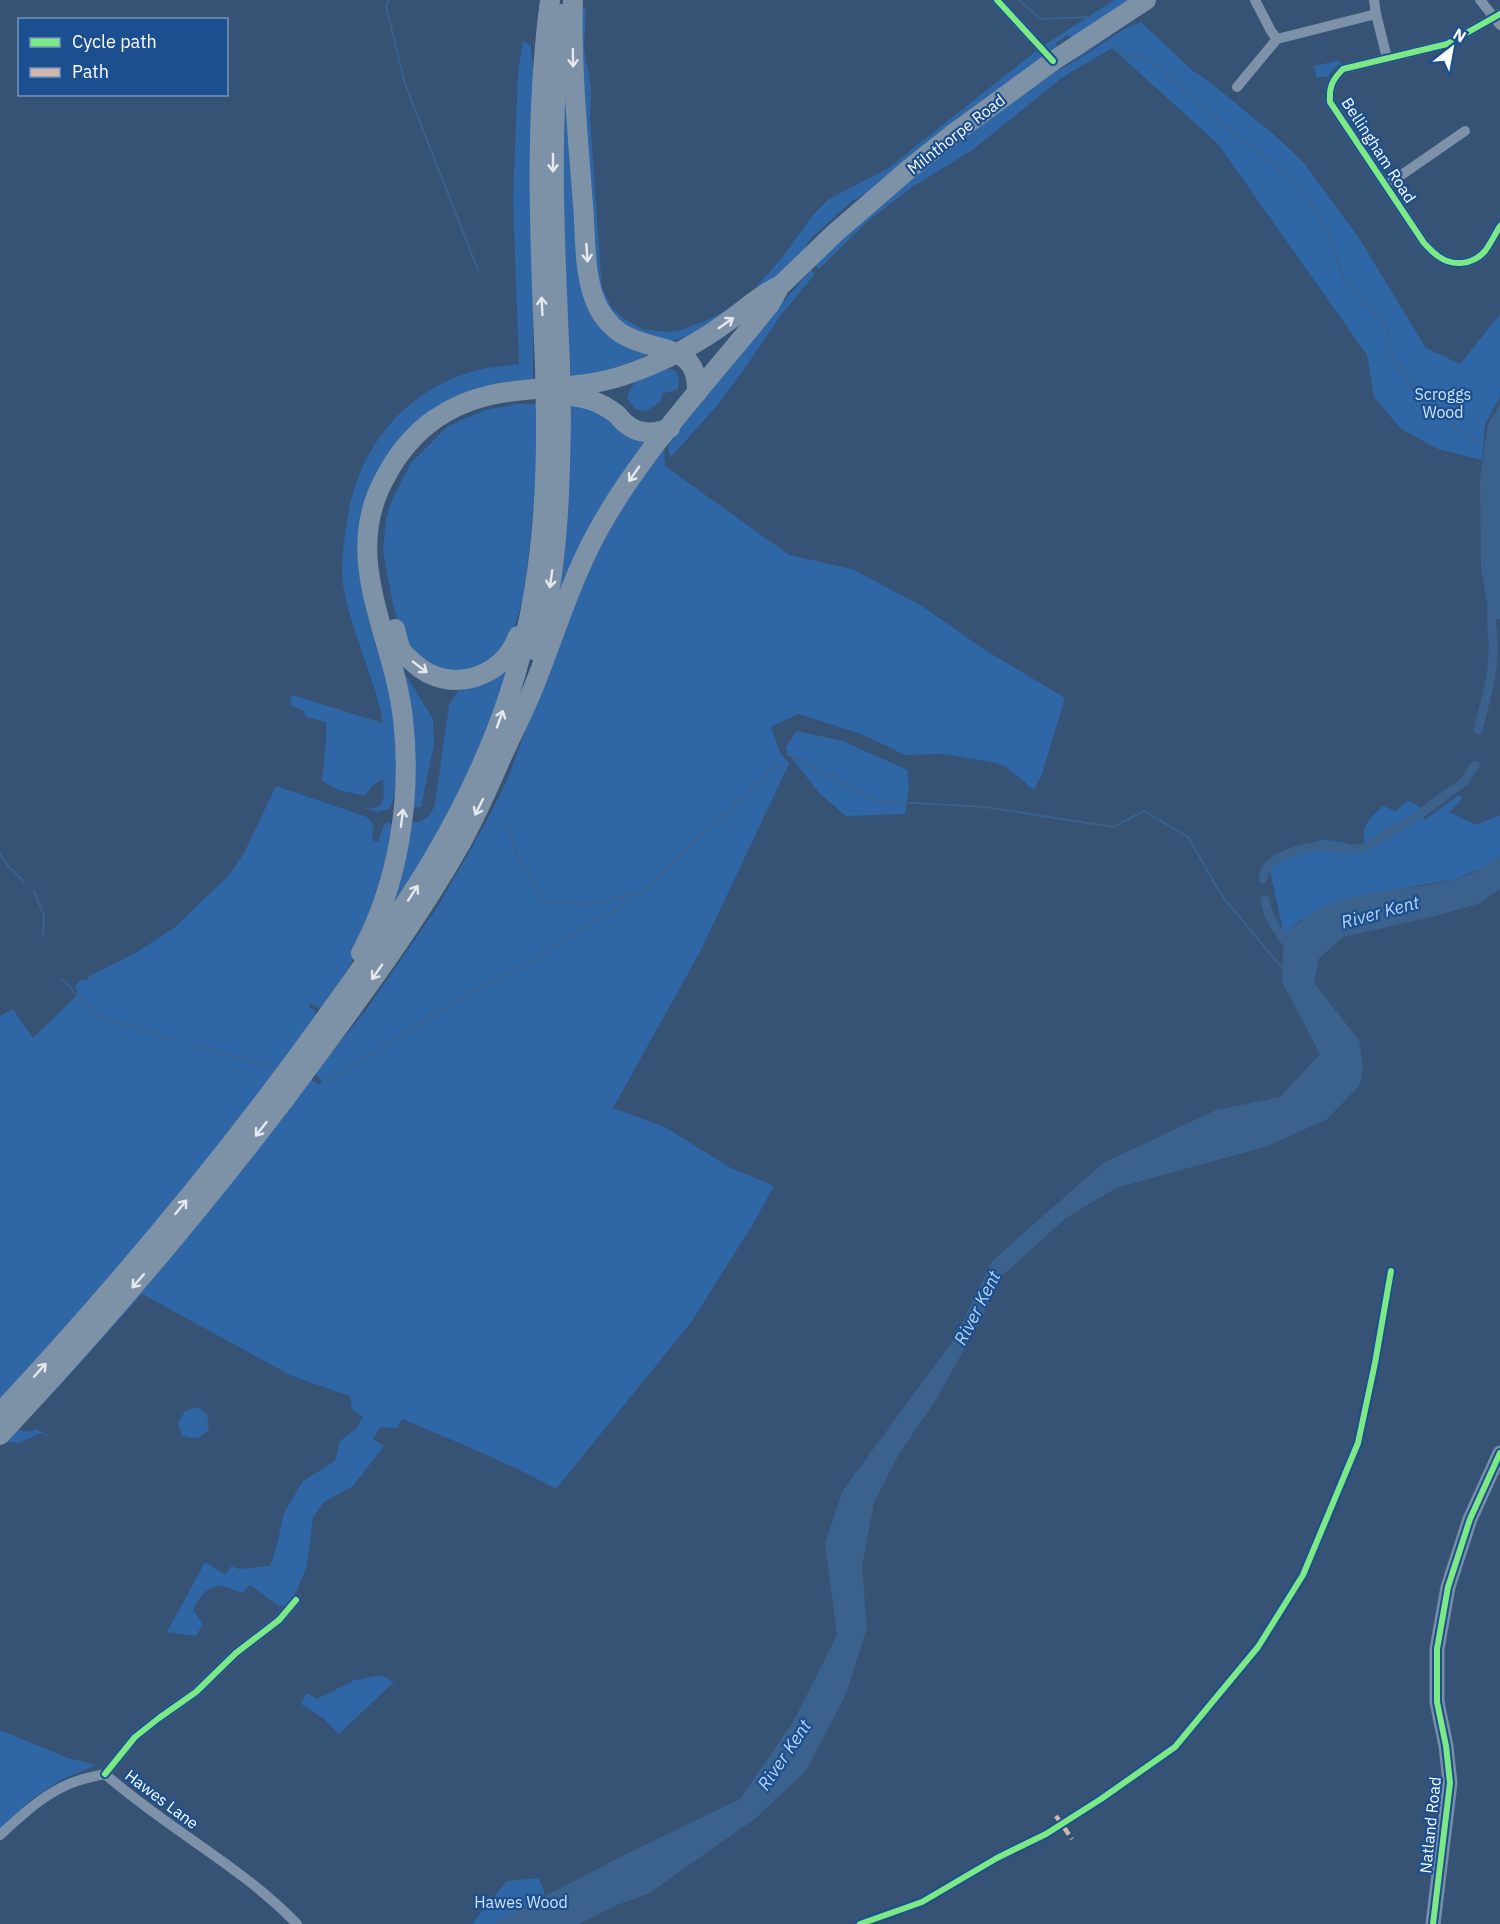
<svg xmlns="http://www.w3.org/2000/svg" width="1500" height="1924" viewBox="0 0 1500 1924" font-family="'IBM Plex Sans',sans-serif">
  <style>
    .green { fill: #2f66a5 }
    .water { fill: #3b618d }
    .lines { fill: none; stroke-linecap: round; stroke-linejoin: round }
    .stream { stroke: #3b618d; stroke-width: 2 }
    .canal { stroke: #3b618d; stroke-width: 9 }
    .street { stroke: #7d92a8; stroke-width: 10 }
    .secondary { stroke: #798da4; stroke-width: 15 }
    .highway { stroke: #7e92a7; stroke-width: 20 }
    .highway-bridge { stroke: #7e92a7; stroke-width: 20 }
    .quiet { stroke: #d1b7ad; stroke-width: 4.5; stroke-dasharray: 9 4.5; stroke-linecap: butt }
    .cycleway-casing { stroke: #1b4f8f; stroke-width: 10 }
    .cycleway { stroke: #7ce984; stroke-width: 6 }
    .oneway { stroke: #e5e9ed }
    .labels { text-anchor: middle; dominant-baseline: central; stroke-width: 4.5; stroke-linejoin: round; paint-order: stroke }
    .street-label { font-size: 16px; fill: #fff; stroke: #1b4f8f }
    .park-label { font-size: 16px; fill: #cfe3fa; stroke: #1b4f8f }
    .water-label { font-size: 18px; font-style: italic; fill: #b5d3f5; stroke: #1b4f8f }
  </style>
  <rect width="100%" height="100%" fill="#365274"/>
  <!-- green -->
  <g class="green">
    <polygon points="1114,0 1133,0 1072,37 1067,36 1056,43 1057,46 1051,50 1045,46 1046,44"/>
    <polygon points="578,5 586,8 584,48 591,88 590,119 602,288 612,308 623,318 642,329 669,332 681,330 707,320 723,312 750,294 784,255 813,215 829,199 887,169 1036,51 1042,54 1042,58 876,187 851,202 810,239 801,255 773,281 694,334 676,340 658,341 622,328 597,292"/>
    <polygon points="1141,22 1193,71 1210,82 1279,139 1304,163 1359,238 1426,348 1460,364 1500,314 1500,397 1485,424 1482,460 1438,449 1400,428 1374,397 1367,355 1218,144 1112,48 1063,77 971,151 912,187 868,221 819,269 815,265 863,221 933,161 877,207 814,264 813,263 875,206 976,124 1062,63 1079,55 1120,27 1123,27 1080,57 1063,65 1038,82 942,154 1058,70 1081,58 1124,29"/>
    <polygon points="567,36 592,302 652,353 610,371 571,378 557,172"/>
    <path d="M 523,41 L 531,46 L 534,85 L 533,381 L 456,399 L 367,503 C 373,550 412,781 389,809 L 377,812 L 364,808 C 387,811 384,796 383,779 L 373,785 L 364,796 L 339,790 L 322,781 L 326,743 L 326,722 L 306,717 L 303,710 L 290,705 L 292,695 L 383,723 C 375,678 353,636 344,591 C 340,571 343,548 346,528 C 355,450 405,387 482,369 C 494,366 507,366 519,364 L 513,200 L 518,73 Z"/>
    <polygon points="1340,60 1341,64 1335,67 1327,77 1316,77 1314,66"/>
    <polygon points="811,270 815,274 781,315 742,372 715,408 670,458 668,446 670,442 774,312"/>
    <path d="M 660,368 L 675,370 L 679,379 L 678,389 L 662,394 L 661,401 L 647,411 L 635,409 L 627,398 C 633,379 643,375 660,368 Z"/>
    <polygon points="572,403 581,403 650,439 553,616"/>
    <polygon points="516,404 537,404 542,417 527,571 523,600 508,646 479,672 433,670 404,639 393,605 383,551 386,519 391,502 411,463 448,426 485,410"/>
    <path d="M 664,448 L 665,466 L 789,555 L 852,569 L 922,606 L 985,650 L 1065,698 L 1042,774 L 1034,790 L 1005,766 L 996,763 L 944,754 L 905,755 L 864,735 L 799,714 L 774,725 L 771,728 L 780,752 L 789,764 L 701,950 L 613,1108 L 665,1127 L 731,1168 L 774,1186 L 753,1224 L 692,1321 L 556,1489 C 507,1462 454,1441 402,1419 L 397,1428 L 380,1427 L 373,1439 L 384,1446 L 353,1486 L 324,1502 L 313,1517 L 307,1566 L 297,1590 L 286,1606 L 279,1606 L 250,1585 L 242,1593 C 236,1591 229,1587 222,1586 C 209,1583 197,1600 193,1611 L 203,1624 L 196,1636 L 167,1632 L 205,1562 L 226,1575 L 231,1566 L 239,1569 L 270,1566 L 276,1549 L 284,1513 L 303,1481 L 335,1461 L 340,1441 L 356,1429 L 363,1417 L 352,1409 L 350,1396 L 292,1376 L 142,1294 L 54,1392 L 53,1390 L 311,1079 L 319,1085 L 322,1082 L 315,1073 L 366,1010 L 436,909 L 467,856 L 493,809 L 508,778 L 569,612 L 608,529 L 635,488 Z"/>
    <path d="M 513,662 L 467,787 L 378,937 L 409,823 C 423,823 431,817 435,804 L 449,705 L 458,691 L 489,679 Z"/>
    <polygon points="403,677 407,677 433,719 434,744 421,807 411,808"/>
    <polygon points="796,731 843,741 907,770 909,785 905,814 846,816 819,793 785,749"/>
    <path d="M 276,786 L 367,817 C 376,825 373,831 372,840 L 378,842 L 384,825 L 387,822 L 391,824 L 392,828 C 385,862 378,898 366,931 C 356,958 339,984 322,1008 L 316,1007 L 311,1003 L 309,1007 L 314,1009 L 316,1016 L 235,1131 L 0,1407 L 0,1016 L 13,1009 L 33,1038 L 78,994 L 75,986 L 81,980 L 86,980 L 91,975 L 134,954 L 175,927 L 229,875 L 244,853 Z"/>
    <path d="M 1459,795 L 1462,799 L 1449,812 L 1476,825 L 1500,815 L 1500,856 L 1489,865 L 1455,879 L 1354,897 L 1299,921 L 1284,935 L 1270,871 C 1276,857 1298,848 1314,850 L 1320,839 L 1346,843 L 1357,848 L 1362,846 C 1366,840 1363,838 1364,831 C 1365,821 1376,812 1383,806 L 1396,811 L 1408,801 L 1420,807 L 1425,820 Z"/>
    <path d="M 197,1407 L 207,1414 L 209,1429 C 201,1439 194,1440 182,1435 L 178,1424 L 185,1411 Z"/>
    <path d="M 19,1429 C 24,1433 31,1432 36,1429 L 49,1436 L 48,1437 L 41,1433 L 19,1443 L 6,1442 Z"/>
    <polygon points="381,1675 394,1682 339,1734 324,1719 301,1704 307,1693 317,1699 355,1680"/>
    <polygon points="0,1730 68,1758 96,1765 61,1780 32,1799 0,1830"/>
    <polygon points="539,1878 544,1890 542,1924 472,1924 507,1881"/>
  </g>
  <!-- water -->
  <g class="water">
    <polygon points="1500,404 1500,619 1490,620 1481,568 1480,479 1488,424"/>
    <path d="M 1500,856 L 1500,889 L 1481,903 L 1432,917 L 1343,937 L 1319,958 L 1314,983 L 1359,1040 L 1363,1066 L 1360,1085 L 1326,1120 L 1265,1147 L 1116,1188 L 1066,1218 L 1002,1276 L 981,1319 L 936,1400 L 899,1454 L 874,1503 L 862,1566 L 867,1628 L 846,1694 L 806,1771 L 756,1818 L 648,1894 L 617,1905 L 579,1924 L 496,1924 L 497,1921 L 628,1853 L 740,1799 L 793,1722 L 837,1635 L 825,1543 L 843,1490 L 955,1338 L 992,1261 L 1103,1163 L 1216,1110 L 1280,1097 L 1320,1054 L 1282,982 L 1284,935 C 1304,916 1328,902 1356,896 C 1404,885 1461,889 1500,856 Z"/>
  </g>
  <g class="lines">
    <!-- stream -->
    <g class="stream">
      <polyline points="389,0 386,6 405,84 478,270"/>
      <polyline points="1019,0 1041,19 1090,17"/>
      <polyline points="1114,44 1123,56 1146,57 1217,119 1291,178 1329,230 1343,278 1389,328 1386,346 1415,392 1464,434 1485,447"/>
      <polyline points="787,754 877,801 985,807 1113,827 1144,811 1188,837 1222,896 1283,969"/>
      <polyline points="509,828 517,856 545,901 591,904 646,891 675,860 781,762"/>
      <polyline points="0,853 8,866 24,882"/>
      <polyline points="34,891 44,916 43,936"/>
      <polyline points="527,964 585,927 618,909 633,896"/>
      <polyline points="62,980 66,983 92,1012 98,1016 177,1041"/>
      <polyline points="195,1046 274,1067"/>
      <polyline points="325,1080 329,1081 334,1078 475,990 497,981 522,966"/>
    </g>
    <!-- canal -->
    <g class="canal">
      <path d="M 1478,730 C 1484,705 1493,678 1493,652 C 1494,637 1490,624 1492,610"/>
      <path d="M 1263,879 C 1263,857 1306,846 1324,846 C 1339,847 1351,852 1365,847 L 1420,814 L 1454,789 L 1464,782 L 1475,765"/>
      <path d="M 1265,900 C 1268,919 1278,932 1290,947"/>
    </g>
    <!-- street -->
    <g class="street">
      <polyline points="997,0 1053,61"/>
      <polyline points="1255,0 1271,31 1277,39"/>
      <polyline points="1374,0 1376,14"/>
      <polyline points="1480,0 1500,25"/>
      <path d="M 1500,14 L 1447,44 L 1343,69 C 1332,80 1329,87 1330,102 L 1424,243 C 1428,247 1433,253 1438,256 C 1452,267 1473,265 1485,251 C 1491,243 1495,234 1500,226"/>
      <polyline points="1237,87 1277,39 1376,14 1387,58"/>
      <polyline points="1387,185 1465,131"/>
      <polyline points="105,1774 135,1737 159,1718 196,1692 236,1653 279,1620 296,1600"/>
      <path d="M 105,1774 C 166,1828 240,1865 297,1924"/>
      <path d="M 0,1835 C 23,1814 47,1791 77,1781 C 86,1778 96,1776 105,1774"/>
    </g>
    <!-- secondary -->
    <polyline class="secondary" points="1433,1924 1450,1783 1446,1746 1437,1702 1437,1649 1448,1587 1470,1519 1500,1453"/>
    <!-- highway -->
    <g class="highway">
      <path d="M 573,0 C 571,69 578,137 583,205 C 586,238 583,279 599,309 C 605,320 616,332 628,337 C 660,353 699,344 697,393"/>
      <path d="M 560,364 C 555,247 548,131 562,14"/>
      <path d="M 545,365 C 540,243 534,121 550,0"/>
      <path d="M 561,396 C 580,395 599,401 615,413 C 619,416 621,420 625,423 C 638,435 655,434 670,428"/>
      <path d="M 395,629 C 397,636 398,645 402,651 C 405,656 411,660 415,664 C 449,695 504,678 518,636"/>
      <path d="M 536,651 C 558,575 560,495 561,416"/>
      <path d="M 361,953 C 399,883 412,797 403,719 C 394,635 339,558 386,476 C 398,453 414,434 435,419 C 497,377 556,397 622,376 C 658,364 696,345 727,322 C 744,310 759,296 777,287"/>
      <path d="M 0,1413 C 120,1284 233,1149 335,1005 C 407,905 470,813 509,695 C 539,605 547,510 546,417"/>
      <path d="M 0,1435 C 116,1311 225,1182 324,1046 C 373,980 422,912 462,841 C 477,813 490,784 503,754 C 513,732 525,709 534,686 C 552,642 566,595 587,552 C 627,468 702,388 761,315 L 770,304 L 780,286 L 835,233 L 909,169 L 953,134 L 1053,61 L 1146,0"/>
    </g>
    <!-- highway-bridge -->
    <g class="highway-bridge">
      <polyline points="560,364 561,416"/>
      <polyline points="545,365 546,417"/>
    </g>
    <!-- quiet -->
    <polyline class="quiet" points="1056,1816 1072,1839"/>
    <!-- cycleway casing -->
    <g class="cycleway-casing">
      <g id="cycleway">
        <polyline points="997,0 1053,61"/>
        <path d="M 1500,14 L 1447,44 L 1343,69 C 1332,80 1329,87 1330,102 L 1424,243 C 1428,247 1433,253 1438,256 C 1452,267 1473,265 1485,251 C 1491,243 1495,234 1500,226"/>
        <polyline points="105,1774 135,1737 159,1718 196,1692 236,1653 279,1620 296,1600"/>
        <polyline points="860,1924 922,1902 997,1858 1046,1834 1101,1799 1175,1747 1258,1647 1303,1575 1358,1443 1375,1363 1391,1271"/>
        <polyline points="1433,1924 1450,1783 1446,1746 1437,1702 1437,1649 1448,1587 1470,1519 1500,1453"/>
      </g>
    </g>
    <!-- cycleway -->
    <use href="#cycleway" class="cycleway"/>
  </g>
  <!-- one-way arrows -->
  <defs><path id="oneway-shaft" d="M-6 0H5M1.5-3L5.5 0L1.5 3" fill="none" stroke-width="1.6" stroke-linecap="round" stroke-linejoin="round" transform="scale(1.5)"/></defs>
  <g class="oneway">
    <use href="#oneway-shaft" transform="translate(573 58) rotate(89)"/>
    <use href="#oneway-shaft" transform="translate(553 163) rotate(90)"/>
    <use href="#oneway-shaft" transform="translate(587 253) rotate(86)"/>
    <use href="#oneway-shaft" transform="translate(542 306) rotate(-93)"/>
    <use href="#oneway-shaft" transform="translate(726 323) rotate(-35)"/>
    <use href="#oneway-shaft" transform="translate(634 474) rotate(125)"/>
    <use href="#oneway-shaft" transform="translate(551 579) rotate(98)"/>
    <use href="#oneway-shaft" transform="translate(420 667) rotate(37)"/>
    <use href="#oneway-shaft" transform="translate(500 719) rotate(-70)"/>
    <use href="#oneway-shaft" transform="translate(479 807) rotate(116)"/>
    <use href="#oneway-shaft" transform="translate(402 818) rotate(-83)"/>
    <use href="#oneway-shaft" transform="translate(413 893) rotate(-57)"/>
    <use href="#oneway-shaft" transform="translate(377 972) rotate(125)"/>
    <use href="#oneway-shaft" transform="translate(261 1129) rotate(128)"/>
    <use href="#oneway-shaft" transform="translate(181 1207) rotate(-51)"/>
    <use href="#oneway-shaft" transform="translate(138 1281) rotate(131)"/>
    <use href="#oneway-shaft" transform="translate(40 1370) rotate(-48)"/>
  </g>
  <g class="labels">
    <!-- street labels -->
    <g class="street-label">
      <text transform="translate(956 134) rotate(-38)">Milnthorpe Road</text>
      <text transform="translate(1379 150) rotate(57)">Bellingham Road</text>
      <text transform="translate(162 1799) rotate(37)">Hawes Lane</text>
      <text transform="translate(1430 1825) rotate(-84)">Natland Road</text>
    </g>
    <!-- park labels -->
    <g class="park-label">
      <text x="1443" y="394">Scroggs<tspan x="1443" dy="18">Wood</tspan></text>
      <text x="521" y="1902">Hawes Wood</text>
    </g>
    <!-- water labels -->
    <g class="water-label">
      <text transform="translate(1380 912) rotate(-15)">River Kent</text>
      <text transform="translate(977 1308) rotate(-63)">River Kent</text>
      <text transform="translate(784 1755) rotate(-56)">River Kent</text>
    </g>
  </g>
  <!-- legend -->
  <rect x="18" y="18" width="210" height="78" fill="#1b4f8f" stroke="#7695bc" stroke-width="1.5"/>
  <rect x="30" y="38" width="30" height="9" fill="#7ce984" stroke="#7695bc" stroke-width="1.5"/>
  <text x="72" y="48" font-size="18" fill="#ffffff">Cycle path</text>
  <rect x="30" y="68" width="30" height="9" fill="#d1b7ad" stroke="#7695bc" stroke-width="1.5"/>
  <text x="72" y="78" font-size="18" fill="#ffffff">Path</text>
  <!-- north arrow -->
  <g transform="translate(1452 48) rotate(31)" stroke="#1b4f8f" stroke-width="4.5" paint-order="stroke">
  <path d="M0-4.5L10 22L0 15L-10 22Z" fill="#ffffff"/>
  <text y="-9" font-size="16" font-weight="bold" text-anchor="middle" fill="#ffffff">N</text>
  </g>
</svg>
